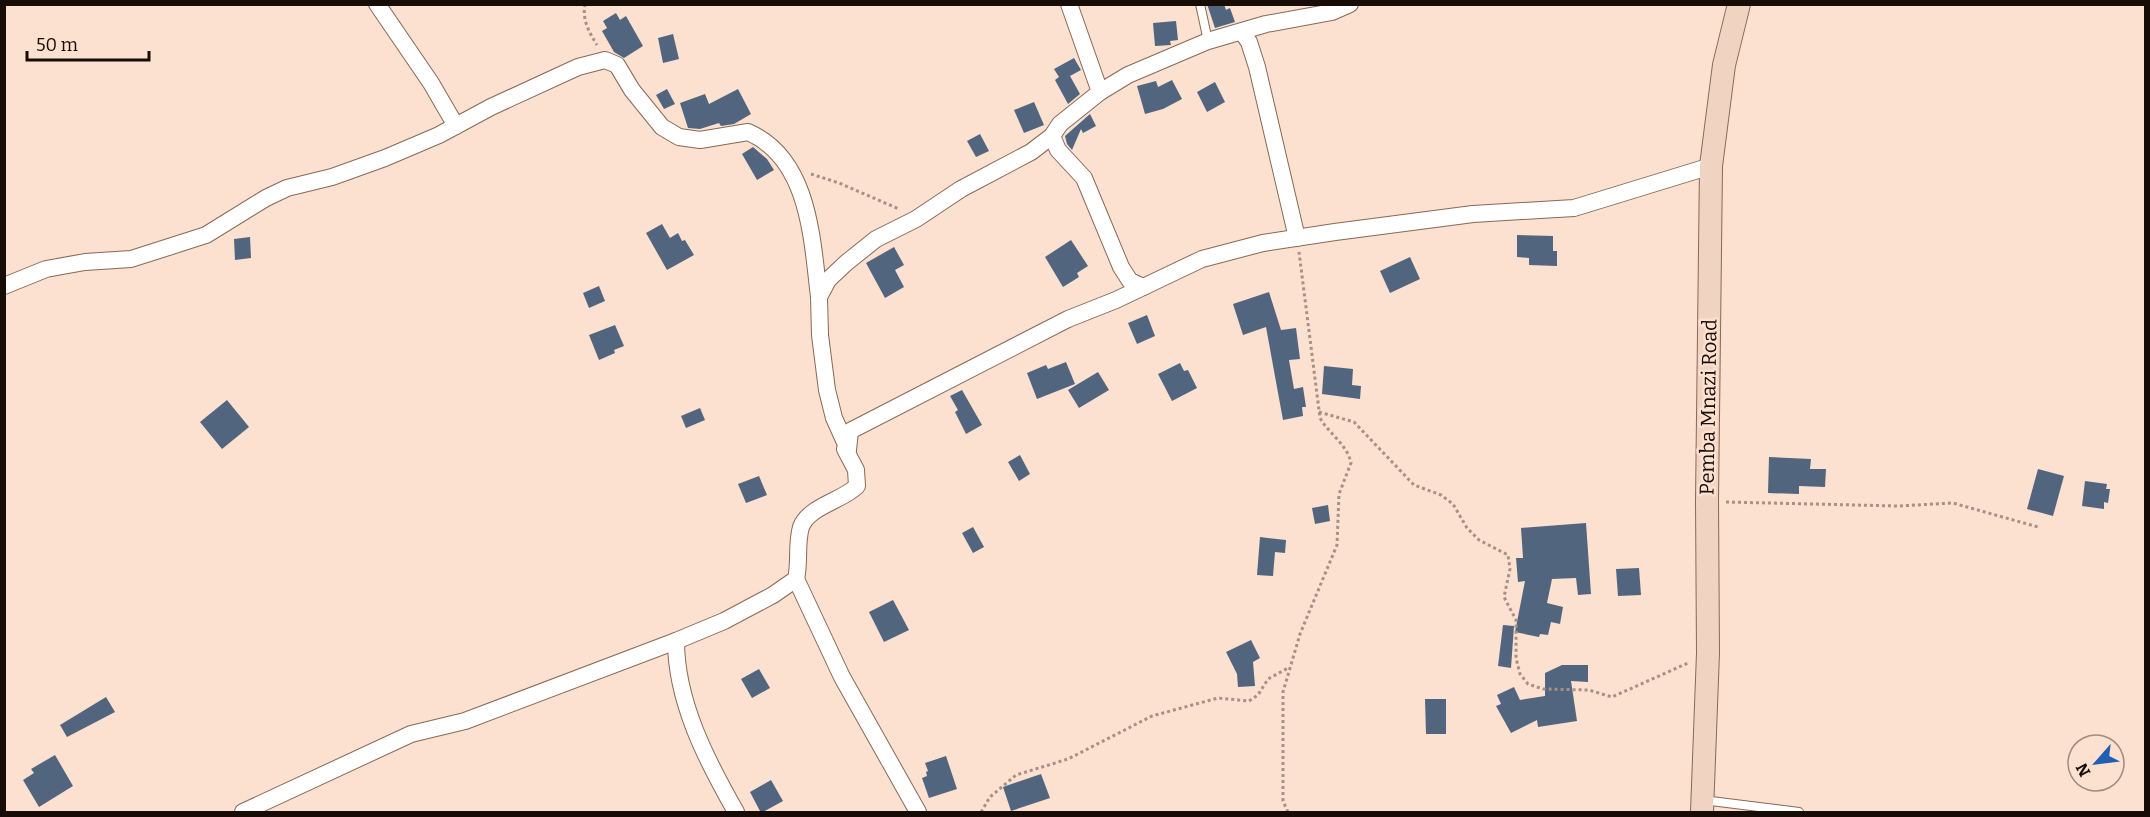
<svg xmlns="http://www.w3.org/2000/svg" width="2150" height="817" viewBox="0 0 2150 817" font-family="Bitter,serif">
  <style>
    .building { fill: #52657f }
    .lines { fill: none; stroke-linecap: round; stroke-linejoin: round }
    .service-casing { stroke: #876957; stroke-width: 10 }
    .minor-casing { stroke: #876957; stroke-width: 18 }
    .secondary-casing { stroke: #876957; stroke-width: 24 }
    .path { stroke: #a69184; stroke-width: 3; stroke-dasharray: 3 3; stroke-linecap: butt }
    .service { stroke: #fff; stroke-width: 8 }
    .minor { stroke: #fff; stroke-width: 16 }
    .secondary { stroke: #f0d4c1; stroke-width: 22 }
    .labels { text-anchor: middle; dominant-baseline: central; stroke-width: 5; stroke-linejoin: round; paint-order: stroke }
    .street-label { font-size: 20px; fill: #170c06; stroke: #fce0d0 }
  </style>
  <rect width="100%" height="100%" fill="#fce0d0"/>
  <!-- building -->
  <g class="building">
    <polygon points="1207,4 1224,4 1226,10 1230,8 1235,22 1215,28"/>
    <polygon points="616,13 620,20 626,16 643,46 624,58 614,52 602,31 607,28 603,21"/>
    <polygon points="1176,21 1178,40 1170,41 1171,45 1155,46 1153,23"/>
    <polygon points="673,34 679,59 663,63 658,38"/>
    <polygon points="1074,58 1081,70 1070,76 1080,94 1068,104 1055,80 1059,77 1054,69"/>
    <polygon points="1172,80 1182,99 1163,109 1145,114 1137,86 1156,81 1158,87"/>
    <polygon points="1215,82 1225,102 1207,112 1197,92"/>
    <polygon points="667,89 675,104 664,109 656,95"/>
    <polygon points="738,89 751,114 734,124 721,126 719,123 700,129 688,128 680,103 705,94 709,104"/>
    <polygon points="1034,102 1044,125 1024,133 1014,110"/>
    <polygon points="1090,114 1096,126 1083,133 1081,129 1072,150 1067,144 1065,136"/>
    <polygon points="980,134 989,151 976,157 967,141"/>
    <polygon points="753,147 767,159 774,170 757,180 742,154"/>
    <polygon points="662,224 670,238 678,233 682,241 685,240 694,255 667,270 646,233"/>
    <polygon points="1517,235 1553,236 1553,251 1557,251 1557,266 1529,265 1529,258 1517,257"/>
    <polygon points="250,237 251,258 235,260 234,239"/>
    <polygon points="1071,240 1088,266 1077,273 1079,277 1063,287 1045,257"/>
    <polygon points="894,247 904,265 895,270 904,287 885,298 866,263"/>
    <polygon points="1410,257 1420,279 1390,293 1380,271"/>
    <polygon points="599,286 605,301 589,308 583,293"/>
    <polygon points="1269,292 1281,330 1296,328 1300,359 1289,360 1294,389 1303,387 1306,407 1302,407 1303,416 1283,420 1266,327 1243,335 1233,304"/>
    <polygon points="1147,315 1155,336 1137,344 1128,323"/>
    <polygon points="615,325 624,346 614,350 615,353 599,360 589,335"/>
    <polygon points="1066,362 1075,384 1037,399 1027,373 1046,365 1048,369"/>
    <polygon points="1180,363 1184,371 1188,370 1197,388 1172,401 1158,374"/>
    <polygon points="1324,366 1353,369 1352,385 1361,386 1360,399 1322,394"/>
    <polygon points="1098,372 1109,390 1079,408 1068,390"/>
    <polygon points="962,390 982,425 966,434 955,412 958,410 950,396"/>
    <polygon points="227,400 249,427 222,449 200,422"/>
    <polygon points="700,408 705,420 686,428 681,416"/>
    <polygon points="1020,455 1030,474 1019,481 1008,462"/>
    <polygon points="1769,457 1811,459 1810,469 1826,469 1825,487 1799,486 1799,494 1768,493"/>
    <polygon points="2038,469 2064,476 2053,516 2027,509"/>
    <polygon points="759,476 767,495 746,503 738,484"/>
    <polygon points="2085,481 2107,484 2106,489 2110,489 2108,503 2104,502 2104,509 2082,506"/>
    <polygon points="1328,505 1330,521 1315,524 1312,508"/>
    <polygon points="1586,523 1591,594 1578,595 1576,578 1552,579 1547,603 1563,607 1560,624 1551,622 1548,635 1540,634 1539,637 1515,632 1525,581 1518,582 1516,558 1523,558 1521,528"/>
    <polygon points="973,527 984,547 973,553 962,533"/>
    <polygon points="1260,537 1286,540 1285,553 1275,552 1273,576 1257,575"/>
    <polygon points="1639,568 1641,595 1618,596 1616,569"/>
    <polygon points="893,600 909,630 884,642 869,612"/>
    <polygon points="1503,625 1514,626 1511,668 1498,666"/>
    <polygon points="1251,640 1260,658 1253,662 1255,686 1238,687 1237,674 1226,652"/>
    <polygon points="1562,665 1588,665 1588,682 1571,681 1577,721 1538,727 1537,720 1511,733 1496,706 1501,704 1497,695 1514,687 1520,700 1545,696 1545,673"/>
    <polygon points="759,669 770,688 752,698 741,679"/>
    <polygon points="106,697 115,712 67,737 60,725"/>
    <polygon points="1425,699 1446,699 1446,734 1426,734"/>
    <polygon points="55,755 73,786 39,807 23,780 34,773 31,769"/>
    <polygon points="946,756 957,789 929,798 922,778 927,776 926,772 928,771 925,763"/>
    <polygon points="1041,774 1050,798 1011,811 1003,787"/>
    <polygon points="771,780 783,801 761,813 750,792"/>
  </g>
  <g class="lines">
    <!-- service casing -->
    <g class="service-casing">
      <g id="service">
        <polyline points="1200,4 1208,41"/>
        <polyline points="1703,800 1799,812"/>
      </g>
    </g>
    <!-- minor casing -->
    <g class="minor-casing">
      <g id="minor">
        <polyline points="377,4 431,83 456,126"/>
        <polyline points="1069,4 1100,92"/>
        <polyline points="1242,32 1249,42 1257,67 1297,238"/>
        <polyline points="1052,136 1058,150 1084,178 1121,267 1130,281 1143,287"/>
        <path d="M 4,286 L 46,269 L 85,262 L 131,259 L 206,235 L 266,198 L 287,188 L 332,177 L 385,158 L 439,135 L 491,107 L 578,67 L 605,60 L 617,65 L 632,90 L 662,127 L 679,137 L 700,140 L 748,132 C 810,159 812,240 819,297"/>
        <polyline points="848,449 834,418 827,390 820,335 819,297 828,280 846,263 876,239 916,219 961,189 1031,152 1052,136 1060,124 1100,92 1128,75 1208,41 1266,24 1332,12 1350,4"/>
        <polyline points="796,579 842,677 918,812"/>
        <path d="M 676,641 C 676,702 707,761 736,812"/>
        <path d="M 243,812 L 411,734 L 465,721 L 676,641 L 724,621 L 773,595 L 796,579 C 800,562 796,544 801,527 C 809,506 842,501 857,486 L 856,470 L 845,449 L 848,450 L 850,431 L 1068,319 L 1116,300 L 1202,259 L 1263,243 L 1335,232 L 1473,214 L 1574,208 L 1711,166"/>
      </g>
    </g>
    <!-- secondary casing -->
    <g class="secondary-casing">
      <polyline id="secondary" points="1702,812 1708,653 1707,501 1711,166 1724,65 1739,4"/>
    </g>
    <!-- path -->
    <g class="path">
      <path d="M 585,4 C 582,20 589,32 597,45"/>
      <polyline points="811,174 839,183 899,209"/>
      <polyline points="1319,412 1354,422 1414,485 1441,495 1453,504 1467,528 1479,540 1508,555 1510,569 1504,597 1516,620 1516,658 1520,674 1528,684 1543,689 1589,690 1612,697 1688,663"/>
      <polyline points="1726,502 1898,506 1953,503 2038,527"/>
      <polyline points="981,812 990,797 1016,775 1068,759 1152,716 1218,698 1249,701 1258,695 1268,679 1288,668"/>
      <path d="M 1288,812 L 1283,801 L 1283,692 L 1300,634 L 1337,545 L 1339,494 L 1351,463 C 1347,444 1329,434 1320,418 L 1299,252"/>
    </g>
    <!-- service -->
    <use href="#service" class="service"/>
    <!-- minor -->
    <use href="#minor" class="minor"/>
    <!-- secondary -->
    <use href="#secondary" class="secondary"/>
  </g>
  <g class="labels">
    <!-- street labels -->
    <g class="street-label">
      <text transform="translate(1708 407) rotate(-89)">Pemba Mnazi Road</text>
    </g>
  </g>
  <!-- border -->
  <rect width="2150" height="817" fill="none" stroke="#170c06" stroke-width="12"/>
  <!-- north arrow -->
  <g transform="translate(2096 763) rotate(242)"><circle r="28" fill="#fce0d0" stroke="#a08b7f" stroke-width="1.5"/>
  <path d="M0-4.5L10 22L0 15L-10 22Z" fill="#225fb1"/>
  <text y="-9" font-size="16" font-weight="bold" text-anchor="middle" fill="#170c06">N</text>
  </g>
  <!-- scale -->
  <path d="M27 51v9h122v-9" fill="none" stroke="#170c06" stroke-width="3"/>
  <text x="36" y="51" font-size="18" fill="#170c06" stroke="#fce0d0" stroke-width="4.5" paint-order="stroke">50 m</text>
</svg>
